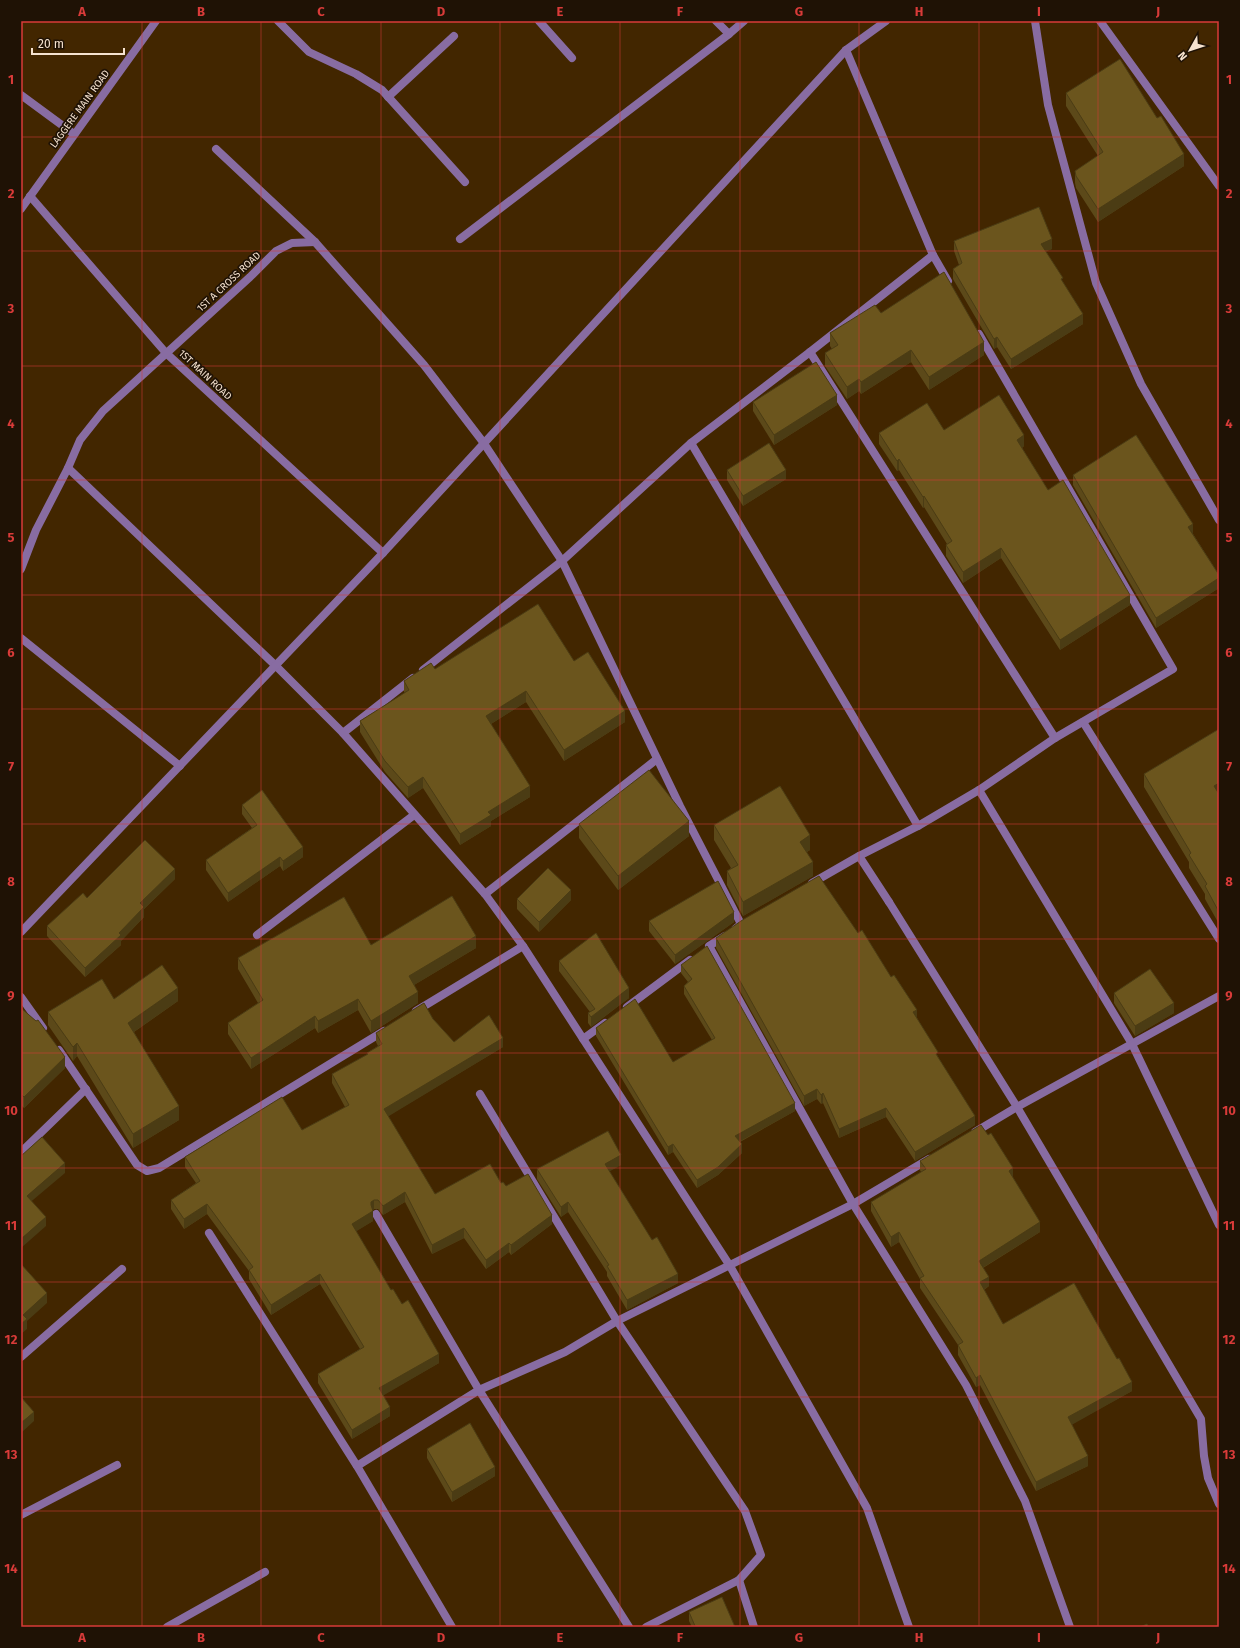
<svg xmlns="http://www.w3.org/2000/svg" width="1240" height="1648" viewBox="0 0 1240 1648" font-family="'Fira Sans',sans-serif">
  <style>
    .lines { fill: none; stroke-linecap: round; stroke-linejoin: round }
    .service { stroke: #886ca2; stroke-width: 8 }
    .minor { stroke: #886ca2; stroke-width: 8 }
    .tertiary { stroke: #886ca2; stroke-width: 8 }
    .wall { fill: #5c4919 }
    .shaded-wall { fill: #4b3c14 }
    .building { fill: #6b551d; stroke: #4b3c14 }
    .grid { fill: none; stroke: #d93b39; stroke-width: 1; stroke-opacity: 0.55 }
    .labels { text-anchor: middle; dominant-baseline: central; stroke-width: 3.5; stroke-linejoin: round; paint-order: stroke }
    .street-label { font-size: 10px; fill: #f6e3d0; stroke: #1f1205 }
    .neatline { fill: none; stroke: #d93b39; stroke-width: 1.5 }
    .grid-label { font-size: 13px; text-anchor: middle; font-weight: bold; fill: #d93b39 }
  </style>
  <rect width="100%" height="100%" fill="#422600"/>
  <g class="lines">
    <!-- service -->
    <g class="service">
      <polyline points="278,21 309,52 356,74 382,90 465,182"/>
      <polyline points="539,21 572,58"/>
      <polyline points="388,97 454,36"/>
      <polyline points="859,856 889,902"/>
      <polyline points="257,935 414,815"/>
    </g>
    <!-- minor -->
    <g class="minor">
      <polyline points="716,21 729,34 744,21"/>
      <polyline points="1035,21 1048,105 1096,283 1141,384 1219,520"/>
      <polyline points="1100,21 1219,186"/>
      <polyline points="846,50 933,255 948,281"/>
      <polyline points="21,95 74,134"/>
      <polyline points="216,149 315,242 424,365 483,442 562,561 680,806 741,924 735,929"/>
      <polyline points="30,196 166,353 383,553"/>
      <polyline points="460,239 729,34"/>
      <polyline points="810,352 1055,738"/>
      <polyline points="691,443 918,826"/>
      <polyline points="68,468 276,666 343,733 485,894 523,946 730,1266 867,1508 909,1627"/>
      <polyline points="21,569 36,530 68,468 80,440 103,411 250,277 276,251 292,243 315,242"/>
      <polyline points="21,638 180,766"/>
      <polyline points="423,670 562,561 691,443 810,352 933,255"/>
      <polyline points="1083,722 1219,939"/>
      <polyline points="343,733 413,678"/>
      <polyline points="979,790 1132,1044 1219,1225"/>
      <polyline points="812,883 859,856 918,826 979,790 1055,738 1173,669 979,334"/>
      <polyline points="485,894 657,759"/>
      <polyline points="889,902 1017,1107 1201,1419 1204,1456 1208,1478 1219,1504"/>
      <polyline points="21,932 383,553 846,50 886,21"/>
      <polyline points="725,936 709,946 853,1204 966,1385 1025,1501 1070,1627"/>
      <polyline points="21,997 43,1028"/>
      <polyline points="627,1007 690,960"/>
      <polyline points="416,1011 523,946"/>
      <polyline points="583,1039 605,1023"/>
      <polyline points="59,1050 137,1165 147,1171 159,1168 384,1031"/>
      <polyline points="480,1094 617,1321 745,1511 761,1555 739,1580 646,1627"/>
      <polyline points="975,1132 1017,1107 1219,996"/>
      <polyline points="21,1152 86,1089"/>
      <polyline points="376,1214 479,1390 629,1627"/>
      <polyline points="209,1233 357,1466 452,1627"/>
      <polyline points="21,1357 122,1269"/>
      <polyline points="357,1466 479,1390 565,1352 617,1321 853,1204 929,1159"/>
      <polyline points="21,1515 117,1465"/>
      <polyline points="739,1580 754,1627"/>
      <polyline points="167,1627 265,1572"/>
    </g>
    <!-- tertiary -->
    <polyline class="tertiary" points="21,209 156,21"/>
  </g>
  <!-- wall -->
  <g class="wall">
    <polygon points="1066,93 1184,166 1098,222 1076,188 1075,183 1075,171 1098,156 1066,106"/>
    <polygon points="954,241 1052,249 1046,251 1063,283 1083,324 1011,369 997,347 994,349 953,279 953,269 959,265 954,251"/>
    <polygon points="881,313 984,355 929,390 911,362 861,394 859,391 847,399 825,366 825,353 832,349 830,346 830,333"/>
    <polygon points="753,402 837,405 774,445 753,411"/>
    <polygon points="944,430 1024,446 1022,448 1048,490 1130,605 1060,650 1001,558 963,583 946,556 946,545 947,544 924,507 923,508 899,470 897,471 879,444 879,433"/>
    <polygon points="727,470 786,479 743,506 727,480"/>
    <polygon points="1073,475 1193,534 1219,575 1219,588 1156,628 1073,485"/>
    <polygon points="574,661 625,722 564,761 526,702 491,724 530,797 491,821 491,826 460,845 423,788 408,798 385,772 360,732 360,721 405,693 404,692 404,681 435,669"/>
    <polygon points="1219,729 1219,924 1205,899 1205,894 1189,868 1189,862 1144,787 1144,774"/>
    <polygon points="242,805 303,857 283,871 280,866 228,902 206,870 206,860 252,828 242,814"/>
    <polygon points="579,824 689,836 618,890 579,838"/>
    <polygon points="714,825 810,850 807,852 813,876 743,916 727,885 727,871 731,868 714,840"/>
    <polygon points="175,879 144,909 144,917 121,941 121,945 85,977 47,936 47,926 87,898"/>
    <polygon points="517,899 571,900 539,932 517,909"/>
    <polygon points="649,921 734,922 675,964 649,931"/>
    <polygon points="858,933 917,1018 975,1125 915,1161 886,1117 839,1138 823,1103 821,1104 817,1099 804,1106 716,948 716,938"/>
    <polygon points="371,945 476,948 414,985 418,1003 371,1033 358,1010 318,1033 315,1028 251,1069 228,1034 228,1023 258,1003 238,969 238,958"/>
    <polygon points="559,961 629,998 591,1027 588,1023 588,1013 590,1012 559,971"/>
    <polygon points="681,965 795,1111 740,1142 742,1153 718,1175 697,1188 673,1152 668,1155 596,1036 596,1028 673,1062 712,1040 684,994 684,986 688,982 681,973"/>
    <polygon points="1114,993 1174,1013 1135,1036 1114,1003"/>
    <polygon points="114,999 178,1001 134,1032 179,1120 133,1148 77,1056 73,1061 48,1025 48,1012"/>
    <polygon points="21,1008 65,1068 24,1108 21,1105"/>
    <polygon points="433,1019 454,1042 503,1047 388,1116 435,1194 501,1183 506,1186 552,1224 511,1255 509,1252 486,1269 464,1238 432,1254 405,1202 383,1215 378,1209 374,1209 373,1210 373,1221 356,1231 391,1290 439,1363 383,1395 390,1416 352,1439 318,1383 318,1374 360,1349 320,1284 271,1315 249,1279 249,1271 207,1214 184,1229 171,1209 171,1200 196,1183 185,1167 185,1157 302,1130 345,1107 332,1083 332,1074 367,1055 367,1053 378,1046 376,1042 376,1033"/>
    <polygon points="920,1161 1013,1178 1040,1232 983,1268 989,1286 984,1290 1003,1324 1132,1391 1072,1424 1088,1466 1036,1491 980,1385 976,1387 958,1355 958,1345 920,1288 920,1279 899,1242 891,1247 871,1211 871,1202 921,1172 920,1170"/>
    <polygon points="621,1165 609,1171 678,1283 627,1310 607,1276 607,1272 568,1212 561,1217 537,1179 537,1169"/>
    <polygon points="427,1449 495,1476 452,1502 427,1458"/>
    <polygon points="689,1612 735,1627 692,1627 689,1621"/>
  </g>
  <!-- shaded-wall -->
  <g class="shaded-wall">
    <polygon points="1184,154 1184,166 1098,222 1098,209"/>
    <polygon points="1052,239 1052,249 1041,253 1041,244"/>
    <polygon points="1083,314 1083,324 1011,369 1011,359"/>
    <polygon points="997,337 997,347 994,349 994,339"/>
    <polygon points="984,342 984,355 929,390 929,377"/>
    <polygon points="911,350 911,362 861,394 861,382"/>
    <polygon points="859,379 859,391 847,399 847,387"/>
    <polygon points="837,395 837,405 774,445 774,435"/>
    <polygon points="1024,435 1024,446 1017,451 1017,440"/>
    <polygon points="899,459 899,470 897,471 897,461"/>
    <polygon points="786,470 786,479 743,506 743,496"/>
    <polygon points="924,496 924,507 923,508 923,497"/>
    <polygon points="1193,524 1193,534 1188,527"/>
    <polygon points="1001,548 1001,558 963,583 963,572"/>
    <polygon points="1219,578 1219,588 1156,628 1156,618"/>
    <polygon points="1130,595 1130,605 1060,650 1060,640"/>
    <polygon points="526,691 526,702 486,727 486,716"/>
    <polygon points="625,711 625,722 564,761 564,750"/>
    <polygon points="423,777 423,788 408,798 408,787"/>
    <polygon points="1219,783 1219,796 1214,786"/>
    <polygon points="530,786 530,797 491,821 491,826 460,845 460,834 488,812"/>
    <polygon points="689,821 689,836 618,890 618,876"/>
    <polygon points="810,835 810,850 800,856 800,842"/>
    <polygon points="303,847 303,857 283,871 283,861"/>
    <polygon points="280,857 280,866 228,902 228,893"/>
    <polygon points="813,862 813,876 743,916 743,902"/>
    <polygon points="175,869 175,879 144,909 144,917 121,941 121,945 85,977 85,968 119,933 140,903"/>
    <polygon points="571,890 571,900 539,932 539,922"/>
    <polygon points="734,912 734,922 675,964 675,955"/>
    <polygon points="476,936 476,948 409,988 409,976"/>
    <polygon points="178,988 178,1001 128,1036 128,1023"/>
    <polygon points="629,988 629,998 591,1027 591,1017"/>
    <polygon points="418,992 418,1003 371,1033 371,1021"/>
    <polygon points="358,999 358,1010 318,1033 318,1021"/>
    <polygon points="1174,1003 1174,1013 1135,1036 1135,1026"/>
    <polygon points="917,1010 917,1019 913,1012"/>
    <polygon points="315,1016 315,1028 251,1069 251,1058"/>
    <polygon points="503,1038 503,1047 384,1119 384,1109"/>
    <polygon points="77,1043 77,1056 73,1061 73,1047"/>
    <polygon points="65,1057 65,1068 24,1108 24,1097"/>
    <polygon points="817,1089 817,1099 804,1106 804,1096"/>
    <polygon points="823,1093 823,1103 821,1104 821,1095"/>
    <polygon points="795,1103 795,1111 735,1144 735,1136"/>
    <polygon points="179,1106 179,1120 133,1148 133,1134"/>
    <polygon points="886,1108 886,1117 839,1138 839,1129"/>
    <polygon points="975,1116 975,1125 915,1161 915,1152"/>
    <polygon points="673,1144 673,1152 668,1155 668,1147"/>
    <polygon points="742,1144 742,1153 718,1175 697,1188 697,1180"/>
    <polygon points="621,1155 621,1165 605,1174 605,1164"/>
    <polygon points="65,1163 65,1173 27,1205 27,1196"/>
    <polygon points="1013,1168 1013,1178 1009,1171"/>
    <polygon points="405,1192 405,1202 383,1215 383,1206"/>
    <polygon points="374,1200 374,1209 371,1211 373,1211 373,1221 352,1234 352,1224 371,1205 371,1202"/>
    <polygon points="568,1202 568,1212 561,1217 561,1207"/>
    <polygon points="207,1204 207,1214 184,1229 184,1219"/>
    <polygon points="552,1215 552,1224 511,1255 511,1245"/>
    <polygon points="46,1217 46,1226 21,1248 21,1239"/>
    <polygon points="1040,1222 1040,1232 979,1270 979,1261"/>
    <polygon points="464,1228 464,1238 432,1254 432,1245"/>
    <polygon points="899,1232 899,1242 891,1247 891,1237"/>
    <polygon points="509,1243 509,1252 486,1269 486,1260"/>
    <polygon points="320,1274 320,1284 271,1315 271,1305"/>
    <polygon points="678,1274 678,1283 627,1310 627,1300"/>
    <polygon points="989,1277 989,1286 980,1292 980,1282"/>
    <polygon points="47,1293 47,1303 27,1321 27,1329 21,1334 21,1324 23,1315"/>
    <polygon points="439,1354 439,1363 379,1398 379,1388"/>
    <polygon points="980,1375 980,1385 976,1387 976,1378"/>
    <polygon points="1132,1382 1132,1391 1068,1427 1068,1417"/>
    <polygon points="390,1407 390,1416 352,1439 352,1430"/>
    <polygon points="34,1412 34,1421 21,1433 21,1423"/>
    <polygon points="1088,1456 1088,1466 1036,1491 1036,1482"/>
    <polygon points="495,1467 495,1476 452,1502 452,1492"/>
  </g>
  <!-- building -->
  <g class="building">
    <polygon points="1120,59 1157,118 1161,116 1184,154 1098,209 1076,176 1075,171 1103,152 1066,93"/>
    <polygon points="1039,207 1052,239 1041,244 1063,278 1061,279 1083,314 1011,359 997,337 994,339 953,269 962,263 954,241"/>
    <polygon points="944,272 984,342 929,377 911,350 861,382 859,379 847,387 825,353 838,345 830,333 875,305 881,313"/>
    <polygon points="816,362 837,395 774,435 753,402"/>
    <polygon points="999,395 1024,435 1017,440 1048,490 1063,480 1130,595 1060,640 1001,548 963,572 946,545 952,541 924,496 923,497 899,459 897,461 879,433 927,403 944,430"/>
    <polygon points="1136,435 1193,524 1188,527 1219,575 1219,578 1156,618 1073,475"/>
    <polygon points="769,443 786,470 743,496 727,470"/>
    <polygon points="538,604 574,661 588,652 625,711 564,750 526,691 486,716 530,786 488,812 491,815 460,834 423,777 408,787 385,761 360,721 409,690 404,681 431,663 435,669"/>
    <polygon points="1219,729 1219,783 1214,786 1219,794 1219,912 1205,886 1207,884 1189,855 1191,853 1144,774"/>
    <polygon points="649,770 689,821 618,876 579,824"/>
    <polygon points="780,786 810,835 800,842 813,862 743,902 727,871 738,865 714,825"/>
    <polygon points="262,790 303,847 283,861 280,857 228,893 206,860 257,825 242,805"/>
    <polygon points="145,840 175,869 140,903 144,907 119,933 121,935 85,968 47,926 83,893 87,898"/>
    <polygon points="548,868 571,890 539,922 517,899"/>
    <polygon points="819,876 858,933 862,930 891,977 894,975 917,1010 913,1012 938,1052 936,1054 975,1116 915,1152 886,1108 839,1129 823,1093 821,1095 817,1089 804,1096 716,938 744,919"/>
    <polygon points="718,881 734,912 675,955 649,921"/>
    <polygon points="452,896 476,936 409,976 418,992 371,1021 358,999 318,1021 315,1016 251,1058 228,1023 263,1000 238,958 344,897 371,945"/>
    <polygon points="596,933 629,988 591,1017 588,1013 595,1009 559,961"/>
    <polygon points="707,946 795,1103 735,1136 742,1144 718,1167 697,1180 673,1144 668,1147 596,1028 635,999 673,1062 715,1038 684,986 692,979 681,965"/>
    <polygon points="162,965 178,988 128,1023 179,1106 133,1134 77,1043 73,1047 48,1012 102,979 114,999"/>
    <polygon points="1150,969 1174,1003 1135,1026 1114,993"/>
    <polygon points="424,1003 433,1019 454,1042 489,1015 503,1038 384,1109 435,1194 490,1164 501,1183 503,1182 506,1186 528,1174 552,1215 511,1245 509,1243 486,1260 464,1228 432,1245 405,1192 383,1206 378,1200 374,1200 371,1202 371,1205 373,1211 352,1224 391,1290 393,1289 402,1304 408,1300 439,1354 379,1388 390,1407 352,1430 318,1374 364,1347 320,1274 271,1305 249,1270 253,1267 207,1204 184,1219 171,1200 200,1181 185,1157 282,1097 302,1130 349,1105 332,1074 368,1054 367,1053 382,1044 376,1033"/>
    <polygon points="21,1008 36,1021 38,1020 65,1057 24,1097 21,1094"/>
    <polygon points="981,1125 988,1135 991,1133 1013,1168 1009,1171 1040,1222 979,1261 989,1277 980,1282 1003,1324 1074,1283 1117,1359 1119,1358 1132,1382 1068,1417 1088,1456 1036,1482 980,1375 976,1378 958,1345 963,1342 920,1278 924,1276 899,1232 891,1237 871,1202 926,1169 920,1161"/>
    <polygon points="608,1131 621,1155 605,1164 652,1240 657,1237 678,1274 627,1300 607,1266 609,1265 568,1202 561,1207 537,1169"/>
    <polygon points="42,1137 65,1163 27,1196 46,1217 21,1239 21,1156"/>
    <polygon points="21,1264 47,1293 23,1315 27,1319 21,1324"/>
    <polygon points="21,1397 34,1412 21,1423"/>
    <polygon points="470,1423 495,1467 452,1492 427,1449"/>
    <polygon points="722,1597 735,1627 693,1627 695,1626 689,1612"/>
    <polygon points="1147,1624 1148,1627 1140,1627"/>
  </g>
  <!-- grid -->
  <path class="grid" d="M 142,21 L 142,1627M 261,21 L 261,1627M 381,21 L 381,1627M 500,21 L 500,1627M 620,21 L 620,1627M 740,21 L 740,1627M 859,21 L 859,1627M 979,21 L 979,1627M 1098,21 L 1098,1627M 21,137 L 1219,137M 21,251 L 1219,251M 21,366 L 1219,366M 21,480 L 1219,480M 21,595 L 1219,595M 21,709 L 1219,709M 21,824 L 1219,824M 21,939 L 1219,939M 21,1053 L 1219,1053M 21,1168 L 1219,1168M 21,1282 L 1219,1282M 21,1397 L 1219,1397M 21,1511 L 1219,1511"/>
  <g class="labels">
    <!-- street labels -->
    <g class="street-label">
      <text transform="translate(80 109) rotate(-54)">LAGGERE MAIN ROAD</text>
      <text transform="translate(229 282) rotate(-43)">1ST A CROSS ROAD</text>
      <text transform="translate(205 375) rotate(43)">1ST MAIN ROAD</text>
    </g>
  </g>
  <!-- border -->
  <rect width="1240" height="1648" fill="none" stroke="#1f1205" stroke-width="44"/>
  <!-- north arrow -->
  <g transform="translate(1190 50) rotate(231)" stroke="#1f1205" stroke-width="3" paint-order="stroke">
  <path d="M0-3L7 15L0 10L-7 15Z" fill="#f6e3d0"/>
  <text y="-6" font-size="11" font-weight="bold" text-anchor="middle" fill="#f6e3d0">N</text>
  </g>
  <!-- scale -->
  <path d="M32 48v6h92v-6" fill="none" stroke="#f6e3d0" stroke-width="2"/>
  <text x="38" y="48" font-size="12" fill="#f6e3d0" stroke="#1f1205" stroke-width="3" paint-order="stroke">20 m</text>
  <rect x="22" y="22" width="1196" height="1604" class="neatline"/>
  <g class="grid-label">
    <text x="82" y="16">A</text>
    <text x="201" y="16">B</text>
    <text x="321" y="16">C</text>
    <text x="441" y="16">D</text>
    <text x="560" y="16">E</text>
    <text x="680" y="16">F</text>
    <text x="799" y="16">G</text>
    <text x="919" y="16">H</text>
    <text x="1039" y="16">I</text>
    <text x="1158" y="16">J</text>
    <text x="11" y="84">1</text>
    <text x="1229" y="84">1</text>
    <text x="11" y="198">2</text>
    <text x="1229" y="198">2</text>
    <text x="11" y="313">3</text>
    <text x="1229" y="313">3</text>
    <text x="11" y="428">4</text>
    <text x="1229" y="428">4</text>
    <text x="11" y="542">5</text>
    <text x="1229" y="542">5</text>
    <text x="11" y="657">6</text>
    <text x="1229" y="657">6</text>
    <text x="11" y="771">7</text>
    <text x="1229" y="771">7</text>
    <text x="11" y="886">8</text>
    <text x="1229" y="886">8</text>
    <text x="11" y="1000">9</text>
    <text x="1229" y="1000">9</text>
    <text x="11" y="1115">10</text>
    <text x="1229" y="1115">10</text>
    <text x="11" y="1230">11</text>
    <text x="1229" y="1230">11</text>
    <text x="11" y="1344">12</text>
    <text x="1229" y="1344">12</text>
    <text x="11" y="1459">13</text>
    <text x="1229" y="1459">13</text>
    <text x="11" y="1573">14</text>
    <text x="1229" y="1573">14</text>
    <text x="82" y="1642">A</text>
    <text x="201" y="1642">B</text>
    <text x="321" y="1642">C</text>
    <text x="441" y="1642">D</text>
    <text x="560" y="1642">E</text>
    <text x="680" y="1642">F</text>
    <text x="799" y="1642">G</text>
    <text x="919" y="1642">H</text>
    <text x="1039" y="1642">I</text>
    <text x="1158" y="1642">J</text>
  </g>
</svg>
